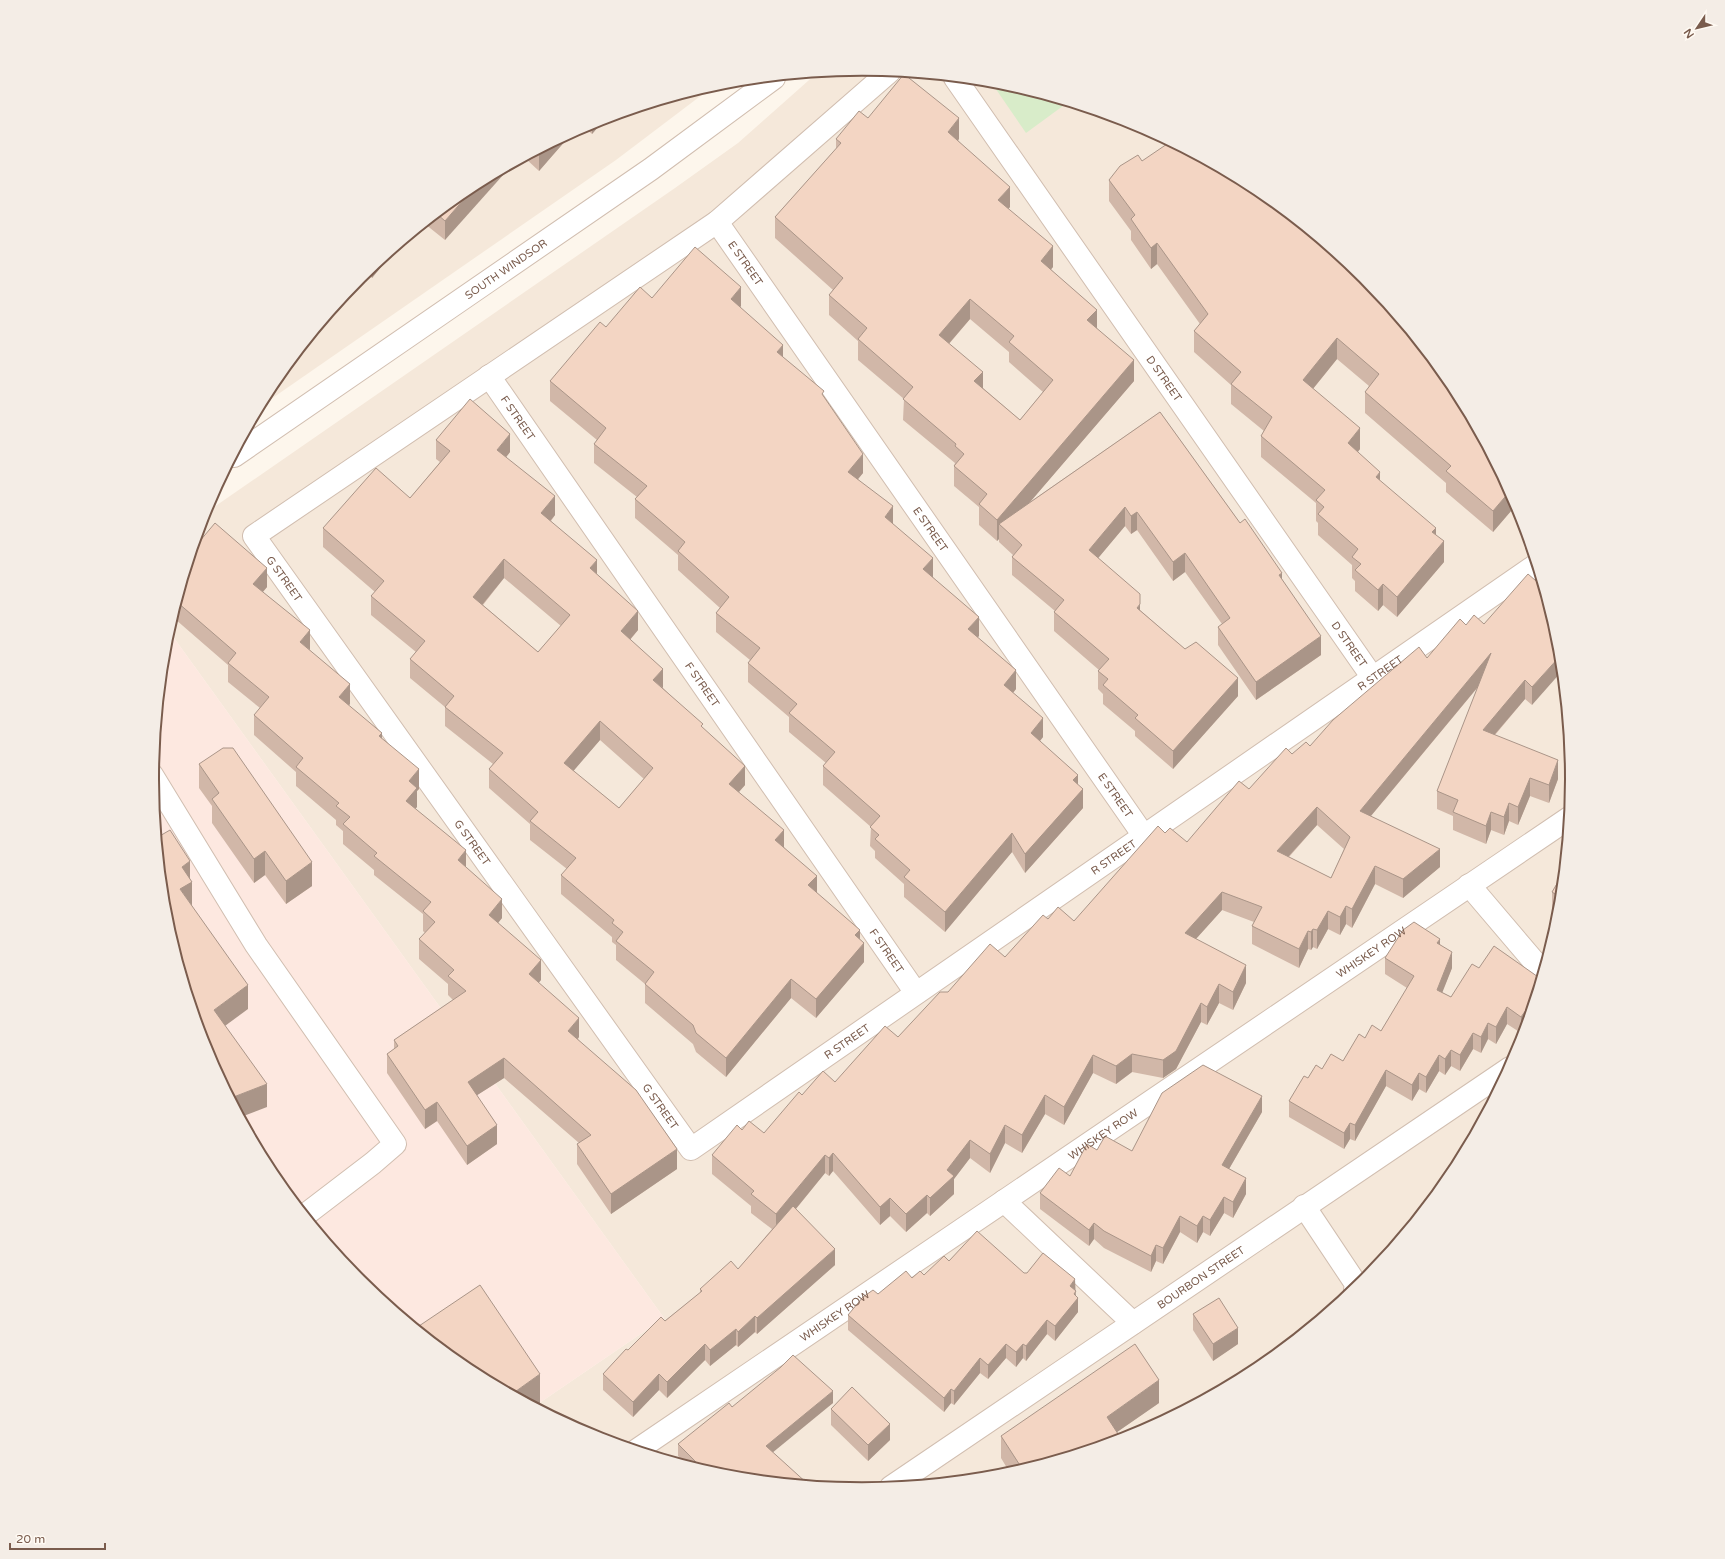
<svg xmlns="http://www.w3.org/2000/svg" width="1725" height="1559" viewBox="0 0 1725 1559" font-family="'Varela Round',sans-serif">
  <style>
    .residential { fill: #f5e8da }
    .commercial { fill: #fde8e0 }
    .green { fill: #d8ecc9 }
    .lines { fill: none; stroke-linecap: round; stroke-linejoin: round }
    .minor-casing { stroke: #d1beb0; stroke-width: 24 }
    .minor { stroke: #fff; stroke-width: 22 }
    .wall { fill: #d1b7a8; fill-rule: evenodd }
    .shaded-wall { fill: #aa9588 }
    .building { fill: #f3d5c3; stroke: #aa9588; fill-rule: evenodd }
    .labels { text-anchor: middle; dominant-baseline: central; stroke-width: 3; stroke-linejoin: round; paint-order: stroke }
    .street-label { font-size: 11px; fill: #7a5c4d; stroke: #fffaf3 }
    .rim { fill: none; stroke: #7a5c4d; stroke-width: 2 }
  </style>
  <rect width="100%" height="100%" fill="#fdf6ec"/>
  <!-- residential -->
  <g class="residential">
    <polygon points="863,69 1001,83 1135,123 1257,189 1453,385 1519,508 1559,641 1573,780 1559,918 1519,1052 1453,1174 1365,1282 1257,1370 1134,1436 1001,1476 862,1490 724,1476 590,1436 535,1406 664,1318 169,631 204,514 675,188 738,143 817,73"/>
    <polygon points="715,85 616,160 261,406 272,385 360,277 468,189 591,123"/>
  </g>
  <!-- commercial -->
  <polygon class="commercial" points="169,631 664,1318 535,1406 468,1370 360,1282 272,1174 206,1051 166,918 152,779 166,641"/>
  <!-- green -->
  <polygon class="green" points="991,82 1001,83 1067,103 1026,133"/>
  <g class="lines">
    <!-- minor casing -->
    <g class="minor-casing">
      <g id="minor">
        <path id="s1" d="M 889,72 L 717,222 L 254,536 L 691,1149 L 1536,565"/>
        <path id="s2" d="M 955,78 L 1373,678"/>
        <path id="s3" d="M 717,222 L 1144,836"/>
        <path id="s4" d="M 489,376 L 916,993"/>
        <path id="s5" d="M 234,456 L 651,169 L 774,78"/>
        <polyline points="152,775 256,945 395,1144 373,1163 305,1215"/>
        <polyline points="1469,885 1543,972"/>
        <polyline points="1004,1201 1133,1323"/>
        <polyline points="1304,1206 1356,1284 1355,1290"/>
        <path id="s6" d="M 637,1450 L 1569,818"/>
        <path id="s7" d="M 891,1487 L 1510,1068"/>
      </g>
    </g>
    <!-- minor -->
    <use href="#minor" class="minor"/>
  </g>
  <!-- wall -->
  <g class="wall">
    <path d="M 868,118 L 959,139 L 958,140 L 1010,207 L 1008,209 L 1053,267 L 1051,269 L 1097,328 L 1134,381 L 1030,502 L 1160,412 L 1240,523 L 1282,579 L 1321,655 L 1256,700 L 1218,645 L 1218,627 L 1222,624 L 1185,572 L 1173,581 L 1137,530 L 1131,534 L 1125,526 L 1098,558 L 1140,610 L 1238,696 L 1173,769 L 1135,736 L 1135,731 L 1103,704 L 1103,694 L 1098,689 L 1098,671 L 1099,670 L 1054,631 L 1054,612 L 1055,611 L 1012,575 L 1012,557 L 1013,555 L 999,542 L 999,539 L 997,541 L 979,525 L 979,507 L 954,486 L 954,466 L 955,463 L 903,420 L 904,399 L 858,360 L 858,341 L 829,315 L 829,295 L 833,290 L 775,238 L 775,217 L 836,149 L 836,139 ZM 970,319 L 1009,352 L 1009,362 L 1043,392 L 1020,420 L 983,388 L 949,344 Z"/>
    <polygon points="605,119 592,134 584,127 591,123"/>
    <polygon points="573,132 539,171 525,158"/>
    <polygon points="1142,161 1453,385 1517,504 1493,532 1446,492 1446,483 1365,413 1365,392 1369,386 1337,359 1313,389 1360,449 1358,452 1380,481 1436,534 1444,562 1397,617 1383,605 1378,611 1355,591 1355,581 1352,578 1352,565 1318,535 1318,523 1316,521 1316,503 1261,457 1261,436 1264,431 1231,404 1231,385 1194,352 1194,331 1200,324 1157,264 1151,269 1131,240 1131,231 1109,201 1109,180"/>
    <polygon points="468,189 445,240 425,224"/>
    <polygon points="399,245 372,278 367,273 328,318 327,318 360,277"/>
    <polygon points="652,298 741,306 740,307 783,357 824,397 863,473 858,479 893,524 933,577 979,636 977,637 1016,689 1013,693 1043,737 1040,741 1078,785 1083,808 1025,873 1012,852 945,932 904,897 904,884 875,858 875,851 870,846 871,827 823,785 823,766 826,763 789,732 789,717 748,682 748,663 750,660 716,632 716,613 720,608 678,570 678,555 635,518 635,499 637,497 594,463 594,444 597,440 550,401 550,381 606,327"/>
    <path d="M 436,440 L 510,452 L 506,457 L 555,515 L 551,521 L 597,575 L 638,630 L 630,640 L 663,688 L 703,728 L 745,785 L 739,792 L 784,847 L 817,893 L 860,939 L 864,962 L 816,1018 L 791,998 L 726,1077 L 696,1052 L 693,1044 L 645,1003 L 645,984 L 616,960 L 616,945 L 612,942 L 612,937 L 561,894 L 561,875 L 567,869 L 530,840 L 530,824 L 489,788 L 489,769 L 493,764 L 445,726 L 445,707 L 410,678 L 410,659 L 416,652 L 371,615 L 371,596 L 375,592 L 323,547 L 323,528 L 410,498 L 440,462 L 436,459 ZM 504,578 L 561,626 L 538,652 L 483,605 ZM 600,740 L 644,779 L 619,808 L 573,771 Z"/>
    <polygon points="194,548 267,587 263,592 310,650 350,704 348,706 382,739 419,789 417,791 417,807 415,808 466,867 502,918 498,923 541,980 538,983 579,1037 578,1039 677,1169 611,1214 577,1164 577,1144 579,1143 504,1078 477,1095 497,1144 467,1165 437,1121 425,1129 387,1073 387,1054 394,1049 394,1040 453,1000 448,995 448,984 419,959 419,939 425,933 423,931 423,914 374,875 374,870 343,844 343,831 336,825 336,820 296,786 296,772 254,735 254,715 260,708 228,682 228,665 175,619 175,611"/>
    <path d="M 1543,587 L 1532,705 L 1525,699 L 1495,735 L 1558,779 L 1549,803 L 1530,796 L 1518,825 L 1509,821 L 1504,835 L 1491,830 L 1486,844 L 1453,830 L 1453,816 L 1437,809 L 1437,791 L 1478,687 L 1371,816 L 1440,867 L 1403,898 L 1375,884 L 1352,928 L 1346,924 L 1340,935 L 1328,929 L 1317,949 L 1313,947 L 1311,950 L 1308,949 L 1299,968 L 1252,944 L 1252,926 L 1254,922 L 1222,910 L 1196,939 L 1246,983 L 1233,1010 L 1219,1003 L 1207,1025 L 1201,1022 L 1176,1069 L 1163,1078 L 1132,1072 L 1116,1084 L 1093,1073 L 1064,1125 L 1045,1114 L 1022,1153 L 1005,1143 L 990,1173 L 970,1158 L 954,1179 L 954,1194 L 930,1216 L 927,1213 L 906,1232 L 890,1216 L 880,1225 L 833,1171 L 829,1176 L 825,1173 L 796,1209 L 835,1265 L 757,1334 L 755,1332 L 738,1347 L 736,1345 L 710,1366 L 705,1360 L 667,1398 L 659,1390 L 633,1417 L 603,1390 L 603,1374 L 628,1350 L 700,1293 L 700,1289 L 738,1269 L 772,1229 L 751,1213 L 751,1206 L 712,1174 L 712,1155 L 742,1130 L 764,1133 L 802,1095 L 835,1082 L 898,1037 L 948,992 L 1005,957 L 1048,919 L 1074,921 L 1165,833 L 1187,842 L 1292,754 L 1310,746 L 1427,658 L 1466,625 L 1484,624 ZM 1317,825 L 1344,849 L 1331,878 L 1289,857 Z"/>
    <polygon points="199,764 312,886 286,904 265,875 254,883 212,823 212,806 199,788"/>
    <polygon points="1564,872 1560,913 1552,908 1552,892"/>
    <polygon points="1440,944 1452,968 1442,992 1451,997 1479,968 1541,979 1527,1024 1521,1033 1507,1024 1496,1044 1488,1039 1481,1053 1473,1049 1460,1071 1451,1066 1445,1075 1439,1071 1426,1093 1419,1089 1412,1101 1386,1086 1355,1141 1350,1139 1344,1149 1289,1117 1289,1101 1308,1078 1322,1069 1343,1061 1365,1038 1381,1031 1407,988 1385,974 1385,958"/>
    <polygon points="1262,1112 1229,1169 1246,1194 1233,1218 1224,1213 1210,1236 1203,1232 1197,1243 1180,1232 1163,1264 1156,1261 1151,1272 1104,1248 1094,1239 1089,1246 1040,1209 1040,1193 1070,1176 1097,1150 1132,1151"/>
    <polygon points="1024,1273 1075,1290 1078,1312 1055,1341 1047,1334 1026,1361 1023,1358 1016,1367 1006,1358 988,1379 980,1373 954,1405 951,1403 944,1412 848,1330 848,1315 878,1294 912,1278 924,1275"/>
    <polygon points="1193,1314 1238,1344 1213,1361 1193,1330"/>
    <polygon points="833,1403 724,1476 687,1465 678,1456 678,1444 732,1407"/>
    <polygon points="1159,1403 1117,1432 1122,1440 1010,1473 1001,1458 1001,1436"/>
    <polygon points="831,1409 890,1440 868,1461 831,1425"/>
  </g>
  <!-- shaded-wall -->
  <g class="shaded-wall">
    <polygon points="959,118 959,139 948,152 948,132"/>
    <polygon points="605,119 592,134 592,123"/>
    <polygon points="573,132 539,171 539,152 541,149"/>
    <polygon points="512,165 445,240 445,221 478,183"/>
    <polygon points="1010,187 1010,207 998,221 998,200"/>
    <polygon points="1157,243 1157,264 1151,269 1151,248"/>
    <polygon points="399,245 372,278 372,267"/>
    <polygon points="1053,246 1053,267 1041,281 1041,261"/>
    <polygon points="367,271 367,273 328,318 328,317 360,277"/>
    <polygon points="741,287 741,306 731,318 731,299"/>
    <polygon points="970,299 970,319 939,355 939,335"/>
    <polygon points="1097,310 1097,330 1087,320"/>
    <polygon points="1337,338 1337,359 1303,401 1303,380"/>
    <polygon points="783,345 783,365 777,352"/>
    <polygon points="1134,360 1134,381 1006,530 999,524 999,539 997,541 997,520"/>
    <polygon points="983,372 983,392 974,381"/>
    <polygon points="1360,428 1360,449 1348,464 1348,443"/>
    <polygon points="510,434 510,452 497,469 497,450"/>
    <polygon points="863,454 863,473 848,491 848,472"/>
    <polygon points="1380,472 1380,493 1376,477"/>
    <polygon points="1510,491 1517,504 1493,532 1493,511"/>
    <polygon points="555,496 555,515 541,532 541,513"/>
    <polygon points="893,506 893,526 885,517"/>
    <polygon points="1125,507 1125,526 1089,569 1089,550"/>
    <polygon points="1137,512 1137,530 1131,534 1131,516"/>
    <polygon points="1436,528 1436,548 1432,532"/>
    <polygon points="1444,541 1444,562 1397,617 1397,597"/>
    <polygon points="1185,553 1185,572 1173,581 1173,562"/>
    <polygon points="933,558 933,578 923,569"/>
    <polygon points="504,559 504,578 473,616 473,597"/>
    <polygon points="597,560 597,579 590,568"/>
    <polygon points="267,568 267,587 253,603 253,584"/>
    <polygon points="1282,573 1282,591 1279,575"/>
    <polygon points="1383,584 1383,605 1378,611 1378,590"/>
    <polygon points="1140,604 1140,623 1137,608"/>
    <polygon points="638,611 638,630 621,650 621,631"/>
    <polygon points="979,617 979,636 968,649 968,629"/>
    <polygon points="310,630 310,650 300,642"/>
    <polygon points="1321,636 1321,655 1256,700 1256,682"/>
    <polygon points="1491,653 1491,671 1360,829 1360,811"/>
    <polygon points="1561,655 1562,671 1532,705 1532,687"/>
    <polygon points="663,669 663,688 653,680"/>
    <polygon points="1016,670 1016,689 1004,704 1004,685"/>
    <polygon points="1238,678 1238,696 1173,769 1173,751"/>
    <polygon points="1525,680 1525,699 1483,748 1483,730"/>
    <polygon points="350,684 350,704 339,717 339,697"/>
    <polygon points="1043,718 1043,737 1031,752 1031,733"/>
    <polygon points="600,721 600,740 564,782 564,763"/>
    <polygon points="382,733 382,753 379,736"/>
    <polygon points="1558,760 1558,779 1549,803 1549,785"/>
    <polygon points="745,766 745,785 729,803 729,784"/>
    <polygon points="419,769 419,789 417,791 417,807 406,820 406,801 409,781"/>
    <polygon points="1078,775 1078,794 1083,789 1083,808 1025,873 1025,854 1073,780"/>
    <polygon points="1530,778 1530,796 1518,825 1518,807"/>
    <polygon points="1509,803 1509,821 1504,835 1504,817"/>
    <polygon points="1317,807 1317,825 1277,869 1277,851"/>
    <polygon points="1491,812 1491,830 1486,844 1486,826"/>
    <polygon points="784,830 784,849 775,840"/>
    <polygon points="1012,833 1012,852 945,932 945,912"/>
    <polygon points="1440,849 1440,867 1403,898 1403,879"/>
    <polygon points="466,850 466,869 458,860"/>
    <polygon points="265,851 265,875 254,883 254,859"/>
    <polygon points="190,861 190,883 192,882 192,906 180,889 182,867"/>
    <polygon points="312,862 312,886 286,904 286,881"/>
    <polygon points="1375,866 1375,884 1352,928 1352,909"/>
    <polygon points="817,876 817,895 808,885"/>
    <polygon points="1222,892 1222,910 1185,951 1185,933"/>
    <polygon points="502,899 502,918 489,934 489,915"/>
    <polygon points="1346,906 1346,924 1340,935 1340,917"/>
    <polygon points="1328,911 1328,929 1317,949 1317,930"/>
    <polygon points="1313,929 1313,947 1311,950 1311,932"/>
    <polygon points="860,930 860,948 864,943 864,962 816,1018 816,999 855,935"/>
    <polygon points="1308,931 1308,949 1299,968 1299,949"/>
    <polygon points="1440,939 1440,955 1437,943"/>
    <polygon points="1452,952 1452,968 1437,1006 1437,990"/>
    <polygon points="541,960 541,980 529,994 529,974"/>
    <polygon points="1246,965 1246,983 1233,1010 1233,992"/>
    <polygon points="791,979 791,998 726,1077 726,1058"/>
    <polygon points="1219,984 1219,1003 1207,1025 1207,1007"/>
    <polygon points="248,985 248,1009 214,1034 214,1010"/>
    <polygon points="1201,1003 1201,1022 1176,1069 1163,1078 1163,1060"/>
    <polygon points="1507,1007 1507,1024 1496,1044 1496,1027"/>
    <polygon points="1528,1007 1528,1023 1521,1033 1521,1017"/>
    <polygon points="579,1018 579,1037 568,1050 568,1031"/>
    <polygon points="1488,1023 1488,1039 1481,1053 1481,1037"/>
    <polygon points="1473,1033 1473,1049 1460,1071 1460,1055"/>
    <polygon points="1451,1050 1451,1066 1445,1075 1445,1059"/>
    <polygon points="1132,1054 1132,1072 1116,1084 1116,1066"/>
    <polygon points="1093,1055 1093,1073 1064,1125 1064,1107"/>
    <polygon points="1439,1055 1439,1071 1426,1093 1426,1077"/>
    <polygon points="504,1058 504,1078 468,1101 468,1082"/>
    <polygon points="1386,1070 1386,1086 1355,1141 1355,1125"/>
    <polygon points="1419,1073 1419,1089 1412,1101 1412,1085"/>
    <polygon points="267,1084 267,1107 241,1117 231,1098"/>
    <polygon points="1045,1095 1045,1114 1022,1153 1022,1135"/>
    <polygon points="1262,1096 1262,1112 1222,1181 1222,1165"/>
    <polygon points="437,1102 437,1121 425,1129 425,1110"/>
    <polygon points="1350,1123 1350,1139 1344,1149 1344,1133"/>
    <polygon points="497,1125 497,1144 467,1165 467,1146"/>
    <polygon points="1005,1125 1005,1143 990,1173 990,1154"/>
    <polygon points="970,1140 970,1158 954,1179 954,1194 930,1216 930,1198 947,1170"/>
    <polygon points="677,1149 677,1169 611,1214 611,1194"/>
    <polygon points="833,1153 833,1171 829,1176 829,1158"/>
    <polygon points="825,1155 825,1173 776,1233 776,1214"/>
    <polygon points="1246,1178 1246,1194 1233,1218 1233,1202"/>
    <polygon points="927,1195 927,1213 906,1232 906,1214"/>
    <polygon points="1224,1197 1224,1213 1210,1236 1210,1220"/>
    <polygon points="890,1198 890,1216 880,1225 880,1207"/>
    <polygon points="1180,1216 1180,1232 1163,1264 1163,1248"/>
    <polygon points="1203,1216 1203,1232 1197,1243 1197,1226"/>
    <polygon points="1094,1223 1094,1239 1089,1246 1089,1230"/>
    <polygon points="1156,1245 1156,1261 1151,1272 1151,1256"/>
    <polygon points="835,1249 835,1265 757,1334 757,1318"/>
    <polygon points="1075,1279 1076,1300 1078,1298 1078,1312 1055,1341 1055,1326 1070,1286"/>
    <polygon points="755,1316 755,1332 738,1347 738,1332"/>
    <polygon points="1047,1320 1047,1334 1026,1361 1026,1346"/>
    <polygon points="1238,1328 1238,1344 1213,1361 1213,1344"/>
    <polygon points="736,1329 736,1345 710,1366 710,1350"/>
    <polygon points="705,1344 705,1360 667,1398 667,1382"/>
    <polygon points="1006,1344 1006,1358 988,1379 988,1365"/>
    <polygon points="1023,1344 1023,1358 1016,1367 1016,1352"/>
    <polygon points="980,1358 980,1373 954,1405 954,1391"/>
    <polygon points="540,1374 540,1406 537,1408 512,1394"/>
    <polygon points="659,1374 659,1390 633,1417 633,1402"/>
    <polygon points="1159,1380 1159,1403 1107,1439 1107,1417"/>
    <polygon points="951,1389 951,1403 944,1412 944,1398"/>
    <polygon points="833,1391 833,1403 766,1458 766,1446"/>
    <polygon points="890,1424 890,1440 868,1461 868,1445"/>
  </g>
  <!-- building -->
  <g class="building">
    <path d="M 904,74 L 959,118 L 948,132 L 1010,187 L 998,200 L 1053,246 L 1041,261 L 1097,310 L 1087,320 L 1134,360 L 997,520 L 979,504 L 987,494 L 954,466 L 964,454 L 955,446 L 956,444 L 903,399 L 913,387 L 858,339 L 867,328 L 829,295 L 843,278 L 775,217 L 841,143 L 836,139 L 859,111 L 868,118 ZM 970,299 L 1014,336 L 1009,342 L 1053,380 L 1020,420 L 974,381 L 983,372 L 939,335 Z"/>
    <polygon points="1170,142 1257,189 1365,277 1453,385 1510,491 1493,511 1446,471 1451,466 1365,392 1379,374 1337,338 1303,380 1360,428 1348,443 1380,472 1376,477 1436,528 1432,532 1444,541 1397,597 1383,584 1378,590 1355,570 1361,564 1352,557 1358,549 1318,514 1324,507 1316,500 1325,490 1261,436 1272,417 1231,384 1241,372 1194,331 1208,314 1157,243 1151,248 1131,219 1135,215 1109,180 1120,166 1138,155 1142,161"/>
    <polygon points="478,183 445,221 437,214 468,189"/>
    <polygon points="695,247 741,287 731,299 783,345 777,352 824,391 822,394 863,454 848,472 893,506 885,517 933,558 923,569 979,617 968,629 1016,670 1004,685 1043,718 1031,733 1078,775 1073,780 1083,789 1025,854 1012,833 945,912 904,877 910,870 875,839 879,835 870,827 880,816 823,766 835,752 789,713 797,704 748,663 760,648 716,613 729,597 678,551 685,542 635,499 647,486 594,444 606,428 550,381 600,322 606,327 640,287 652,298"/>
    <path d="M 470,399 L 510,434 L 497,450 L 555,496 L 541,513 L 597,560 L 590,568 L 638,611 L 621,631 L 663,669 L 653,680 L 703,724 L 701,726 L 745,766 L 729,784 L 784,830 L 775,840 L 817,876 L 808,885 L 860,930 L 855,935 L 864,943 L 816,999 L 791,979 L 726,1058 L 696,1033 L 693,1025 L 645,984 L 654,972 L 616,941 L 623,932 L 612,923 L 614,920 L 561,875 L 576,858 L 530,821 L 538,812 L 489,769 L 503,753 L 445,707 L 454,696 L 410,659 L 425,641 L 371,596 L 384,581 L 323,528 L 376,468 L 410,498 L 450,451 L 436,440 ZM 504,559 L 570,615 L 538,652 L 473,597 ZM 600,721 L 653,768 L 619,808 L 564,763 Z"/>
    <polygon points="1160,412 1240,523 1245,519 1282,573 1279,575 1321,636 1256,682 1218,627 1230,618 1185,553 1173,562 1137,512 1131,516 1125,507 1089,550 1140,594 1140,604 1137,608 1185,649 1196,642 1238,678 1173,751 1135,718 1138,715 1103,685 1108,679 1098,671 1109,659 1054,612 1064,600 1012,557 1022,545 999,524"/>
    <polygon points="215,523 267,568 253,584 310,630 300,642 350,684 339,697 382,733 379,736 419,769 409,781 417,788 406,801 466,850 458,860 502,899 489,915 541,960 529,974 579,1018 568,1031 636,1090 677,1149 611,1194 577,1144 591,1135 504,1058 468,1082 497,1125 467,1146 437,1102 425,1110 387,1054 398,1046 394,1040 466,991 448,976 454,970 419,939 435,922 423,911 431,902 374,856 377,853 343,824 350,817 336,806 339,803 296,767 303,758 254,715 269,697 228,663 236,653 177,602 180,594 184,589 182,588 194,548"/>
    <path d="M 1528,574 L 1543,587 L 1559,641 L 1561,655 L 1532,687 L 1525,680 L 1483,730 L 1558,760 L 1549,785 L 1530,778 L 1518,807 L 1509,803 L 1504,817 L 1491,812 L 1486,826 L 1453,812 L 1458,800 L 1437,791 L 1491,653 L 1360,811 L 1440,849 L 1403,879 L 1375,866 L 1352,909 L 1346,906 L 1340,917 L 1328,911 L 1317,930 L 1313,929 L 1311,932 L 1308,931 L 1299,949 L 1252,926 L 1262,907 L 1222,892 L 1185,933 L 1246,965 L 1233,992 L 1219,984 L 1207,1007 L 1201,1003 L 1176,1051 L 1163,1060 L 1132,1054 L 1116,1066 L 1093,1055 L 1064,1107 L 1045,1095 L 1022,1135 L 1005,1125 L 990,1154 L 970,1140 L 947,1170 L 954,1176 L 930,1198 L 927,1195 L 906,1214 L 890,1198 L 880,1207 L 833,1153 L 829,1158 L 825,1155 L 776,1214 L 751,1194 L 754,1191 L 712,1155 L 737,1125 L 742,1130 L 749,1121 L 764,1133 L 799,1092 L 802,1095 L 823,1071 L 835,1082 L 885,1026 L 898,1037 L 940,992 L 948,992 L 990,944 L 1005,957 L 1043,915 L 1048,919 L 1058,907 L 1074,921 L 1158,826 L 1165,833 L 1170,828 L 1187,842 L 1239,781 L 1249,789 L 1286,748 L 1292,754 L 1306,742 L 1310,746 L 1333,720 L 1419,647 L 1427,658 L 1460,619 L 1466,625 L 1474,615 L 1484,624 ZM 1317,807 L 1350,837 L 1331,878 L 1277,851 Z"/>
    <polygon points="223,748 233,748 312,862 286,881 265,851 254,859 212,799 219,793 199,764"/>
    <polygon points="170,830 190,861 182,867 192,882 180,889 248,985 214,1010 267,1084 231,1098 206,1051 166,918 158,836 158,837"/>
    <polygon points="1564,872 1561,898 1552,892"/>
    <polygon points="1414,922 1440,939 1437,943 1452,952 1437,990 1451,997 1472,964 1479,968 1494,946 1541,979 1531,1010 1528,1007 1521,1017 1507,1007 1496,1027 1488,1023 1481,1037 1473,1033 1460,1055 1451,1050 1445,1059 1439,1055 1426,1077 1419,1073 1412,1085 1386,1070 1355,1125 1350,1123 1344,1133 1289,1101 1304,1076 1308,1078 1316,1065 1322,1069 1331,1054 1343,1061 1359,1034 1365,1038 1372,1025 1381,1031 1414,976 1385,958 1403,930"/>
    <polygon points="1203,1065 1262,1096 1222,1165 1246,1178 1233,1202 1224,1197 1210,1220 1203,1216 1197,1226 1180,1216 1163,1248 1156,1245 1151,1256 1104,1231 1094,1223 1089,1230 1040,1193 1059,1168 1070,1176 1087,1144 1097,1150 1105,1136 1132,1151 1162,1093"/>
    <polygon points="793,1206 835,1249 757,1318 755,1316 738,1332 736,1329 710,1350 705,1344 667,1382 659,1374 633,1402 603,1374 626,1349 628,1350 661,1317 665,1321 702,1291 700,1289 731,1261 738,1269"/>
    <polygon points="977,1231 1024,1273 1027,1273 1043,1253 1075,1279 1070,1286 1076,1291 1074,1294 1078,1298 1055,1326 1047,1320 1026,1346 1023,1344 1016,1352 1006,1344 988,1365 980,1358 954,1391 951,1389 944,1398 848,1315 863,1297 873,1290 878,1294 906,1271 912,1278 920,1271 924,1275 944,1256 949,1261"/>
    <polygon points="480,1285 540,1374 512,1394 468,1370 416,1328"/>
    <polygon points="1219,1298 1238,1328 1213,1344 1193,1314"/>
    <polygon points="1135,1344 1159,1380 1107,1417 1122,1440 1023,1470 1001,1436"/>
    <polygon points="793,1355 833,1391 766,1446 809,1485 724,1476 704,1470 678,1444 729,1403 732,1407 781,1367"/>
    <polygon points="852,1387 890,1424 868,1445 831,1409"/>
  </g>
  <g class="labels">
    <!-- street labels -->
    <g class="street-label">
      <text stroke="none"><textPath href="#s3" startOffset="50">E STREET</textPath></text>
      <text stroke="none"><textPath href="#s5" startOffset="330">SOUTH WINDSOR</textPath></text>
      <text stroke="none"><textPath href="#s2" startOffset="366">D STREET</textPath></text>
      <text stroke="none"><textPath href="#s4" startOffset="51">F STREET</textPath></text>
      <text stroke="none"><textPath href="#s3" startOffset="374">E STREET</textPath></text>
      <text stroke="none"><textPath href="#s1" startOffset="840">G STREET</textPath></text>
      <text stroke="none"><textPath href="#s2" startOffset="690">D STREET</textPath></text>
      <text stroke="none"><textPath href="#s1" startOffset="2378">R STREET</textPath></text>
      <text stroke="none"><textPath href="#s4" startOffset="375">F STREET</textPath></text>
      <text stroke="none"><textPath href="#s3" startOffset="698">E STREET</textPath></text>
      <text stroke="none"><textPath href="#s1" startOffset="1164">G STREET</textPath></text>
      <text stroke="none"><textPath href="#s1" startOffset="2054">R STREET</textPath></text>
      <text stroke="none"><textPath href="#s4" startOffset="699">F STREET</textPath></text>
      <text stroke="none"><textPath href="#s6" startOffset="887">WHISKEY ROW</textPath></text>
      <text stroke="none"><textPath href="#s1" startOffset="1730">R STREET</textPath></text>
      <text stroke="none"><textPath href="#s1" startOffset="1488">G STREET</textPath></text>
      <text stroke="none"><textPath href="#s6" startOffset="563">WHISKEY ROW</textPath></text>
      <text stroke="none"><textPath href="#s7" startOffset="374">BOURBON STREET</textPath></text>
      <text stroke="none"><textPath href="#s6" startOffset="239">WHISKEY ROW</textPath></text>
    </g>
  </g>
  <!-- crop -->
  <path d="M0 0H1725V1559H0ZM159 779a703 703 0 1 1 1406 0a703 703 0 1 1-1406 0Z" fill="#f4ede6" fill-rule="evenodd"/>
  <path class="rim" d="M159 779a703 703 0 1 1 1406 0a703 703 0 1 1-1406 0Z"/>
  <!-- north arrow -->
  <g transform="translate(1697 28) rotate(235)" stroke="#fffaf3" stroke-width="3" paint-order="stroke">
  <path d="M0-3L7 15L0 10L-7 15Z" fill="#7a5c4d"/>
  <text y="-6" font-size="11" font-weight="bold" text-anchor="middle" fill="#7a5c4d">N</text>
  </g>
  <!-- scale -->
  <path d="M10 1543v6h95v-6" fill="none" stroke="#7a5c4d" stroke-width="2"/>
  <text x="16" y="1543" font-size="12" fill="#7a5c4d" stroke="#fffaf3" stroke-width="3" paint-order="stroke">20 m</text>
</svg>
